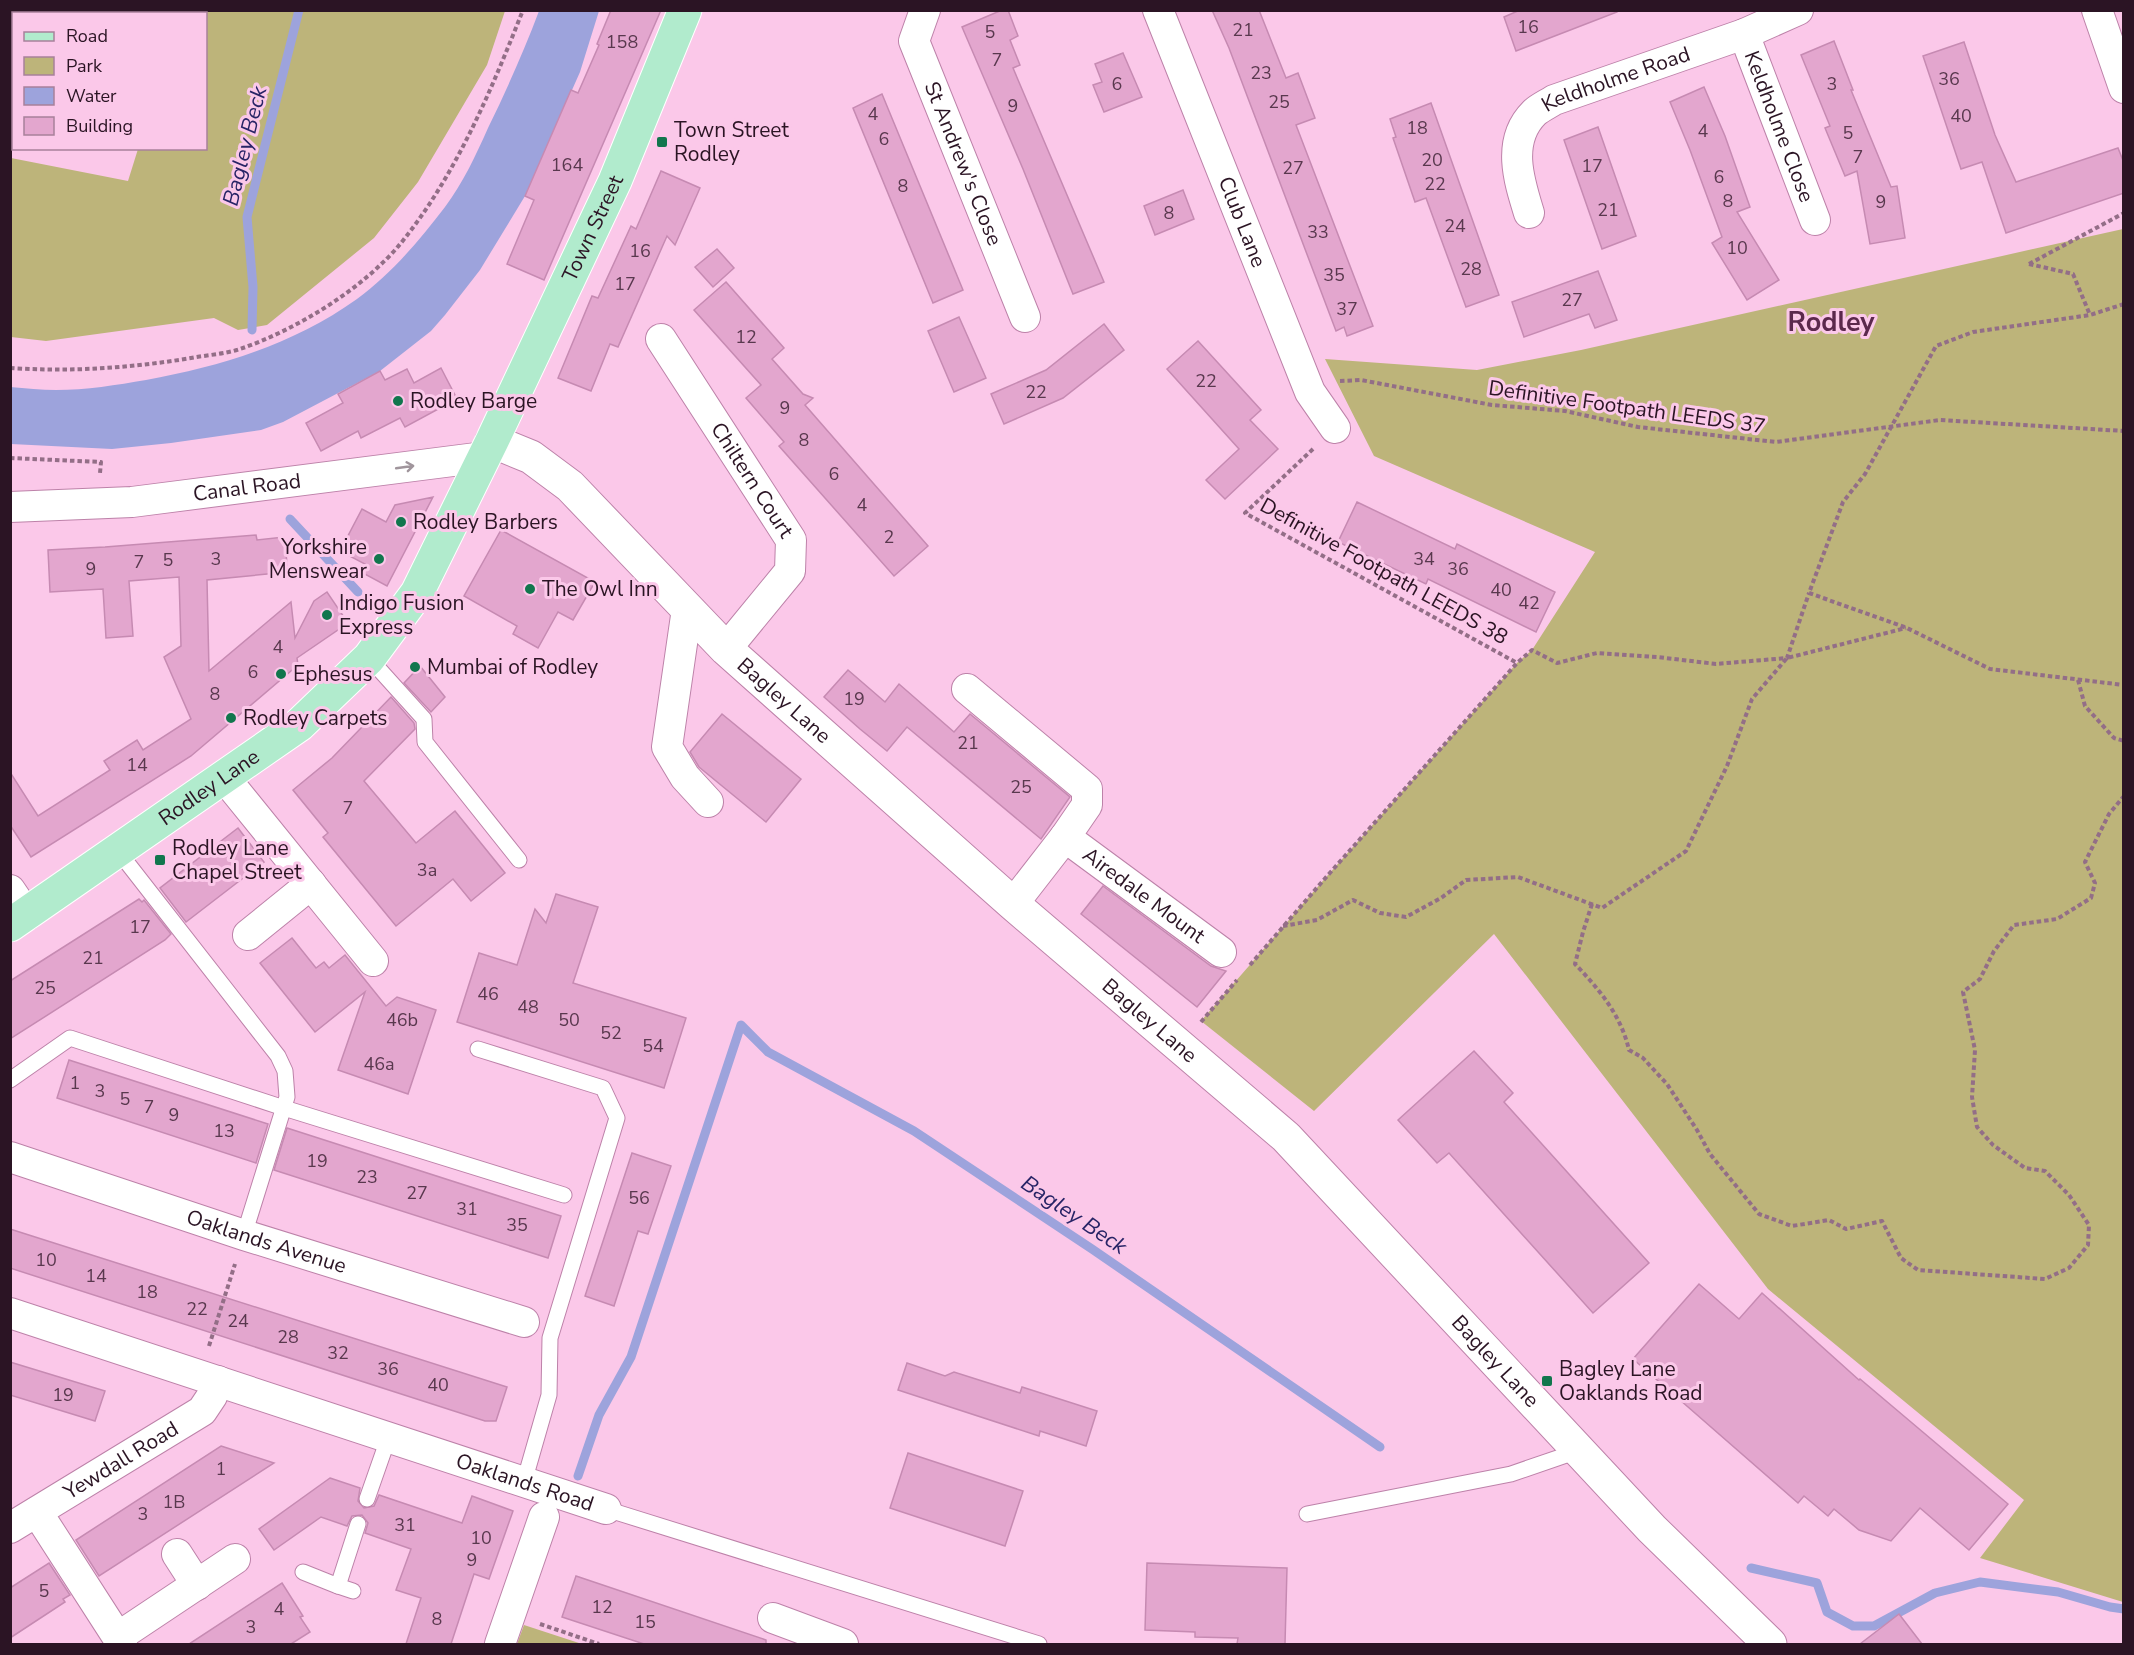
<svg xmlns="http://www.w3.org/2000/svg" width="2134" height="1655" viewBox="0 0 2134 1655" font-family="'Nunito Sans',sans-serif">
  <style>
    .green { fill: #bdb47a }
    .water { fill: #9da3dc }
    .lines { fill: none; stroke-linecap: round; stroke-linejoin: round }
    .stream { stroke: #9da3dc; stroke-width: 9 }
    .building { fill: #e3a6ce; stroke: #c68ab2; stroke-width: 1.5 }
    .service-casing { stroke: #bd82a9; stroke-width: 17 }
    .minor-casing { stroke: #bd82a9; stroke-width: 32 }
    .tertiary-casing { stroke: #bd82a9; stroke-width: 35 }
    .primary-casing { stroke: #fff; stroke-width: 35 }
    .path { stroke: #936e87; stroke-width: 4; stroke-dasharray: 4.5 3; stroke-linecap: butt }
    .service { stroke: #fff; stroke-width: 15 }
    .minor { stroke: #fff; stroke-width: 30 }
    .tertiary { stroke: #fff; stroke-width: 33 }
    .primary { stroke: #b1ebcd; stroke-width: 33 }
    .oneway { stroke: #a0959c }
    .poi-dot { fill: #11764d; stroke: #fbc8e9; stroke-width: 2 }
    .labels { text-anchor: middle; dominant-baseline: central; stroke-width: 6; stroke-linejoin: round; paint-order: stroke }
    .number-label { font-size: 18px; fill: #59384e }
    .street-label { font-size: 21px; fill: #2b1424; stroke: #fbc8e9 }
    .poi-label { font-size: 21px; fill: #2b1424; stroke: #fbc8e9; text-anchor: start }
    .water-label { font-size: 22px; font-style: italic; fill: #282466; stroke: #fbc8e9 }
    .district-label { font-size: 27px; font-weight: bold; fill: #5b284c; stroke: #fbc8e9 }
  </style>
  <rect width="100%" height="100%" fill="#fbc8e9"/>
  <!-- green -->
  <g class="green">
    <polygon points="179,11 505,11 487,65 418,182 374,238 267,325 238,330 214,318 46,341 11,337 11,158 128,181 138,149 206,148 206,14 178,13"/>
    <polygon points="2123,229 2124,229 2123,1602 1980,1558 2024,1500 1768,1289 1494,934 1314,1111 1201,1021 1328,875 1517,663 1532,650 1595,552 1374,456 1325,359 1477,370 1581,350"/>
    <polygon points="524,1625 582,1644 517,1644"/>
  </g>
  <!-- water -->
  <path class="water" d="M 539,11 L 599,11 L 580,72 L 525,196 L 480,270 L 445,315 L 431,331 L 380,371 L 283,422 L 261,430 L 171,443 L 112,449 L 11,444 L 10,387 C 26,388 41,390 56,390 C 86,390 117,385 146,380 C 222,366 294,344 357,299 C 391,274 419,241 445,207 C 463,183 476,155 488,128 C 507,89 524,51 539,11 Z"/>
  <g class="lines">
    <!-- stream -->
    <g class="stream">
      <polyline points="252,330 253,287 247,217 299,10"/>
      <polyline points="290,519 358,592"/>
      <polyline points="578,1476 599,1415 631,1357 741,1025 768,1052 914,1131 1092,1249 1380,1447"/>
      <polyline points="1751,1568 1817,1583 1827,1612 1853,1626 1874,1626 1935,1593 1980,1582 2058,1592 2110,1607 2124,1609"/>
    </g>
  </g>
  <!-- building -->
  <g class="building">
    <polygon points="611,10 661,10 544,280 507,264 534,200 525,196 571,90 578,93 599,45 597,44"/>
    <polygon points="1002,10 1008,10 1018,36 1010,40 1020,65 1013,68 1104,282 1073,294 1023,169 962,27"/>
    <polygon points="1212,10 1259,10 1286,78 1298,73 1315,118 1296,125 1373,326 1347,336 1344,327 1336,331 1229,48"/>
    <polygon points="1520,10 1617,10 1617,12 1516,51 1504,17"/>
    <polygon points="1834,41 1853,90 1851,90 1891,187 1897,186 1905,238 1870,244 1857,171 1845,176 1825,128 1830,126 1801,55"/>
    <polygon points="1964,42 1995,135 2016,182 2118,148 2124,163 2124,193 2006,233 1982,162 1961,169 1923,56"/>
    <polygon points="1123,53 1142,97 1104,112 1093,85 1102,82 1095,64"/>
    <polygon points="1704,87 1725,136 1750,207 1737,212 1779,280 1747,300 1712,243 1722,237 1690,150 1670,102"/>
    <polygon points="882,94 963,290 933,303 853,108"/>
    <polygon points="1431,103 1499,295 1466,307 1426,198 1415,202 1393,138 1396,137 1390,119"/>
    <polygon points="1598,127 1636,236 1602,249 1564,140"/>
    <polygon points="661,171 700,188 675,245 667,236 618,347 610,344 591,391 558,378 592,296 598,298 631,226 636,229"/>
    <polygon points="1183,190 1194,219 1155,235 1144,206"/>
    <polygon points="717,249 734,268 713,287 695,267"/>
    <polygon points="1598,271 1617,320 1595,328 1589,314 1524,337 1512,302"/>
    <polygon points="726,282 784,348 772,359 803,394 813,398 805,405 928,546 894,576 779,446 784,442 746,398 761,385 694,310"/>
    <polygon points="959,317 986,378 954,392 928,331"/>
    <polygon points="1104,324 1124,350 1063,398 1004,424 991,394 1046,370"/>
    <polygon points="1198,341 1261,410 1250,420 1278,449 1225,499 1206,480 1239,449 1167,369"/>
    <polygon points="441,368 457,399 405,427 400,418 361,438 358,431 321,451 306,423 343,403 338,394 380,371 385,380 407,369 414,383"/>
    <polygon points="433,497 387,586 359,571 367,565 340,551 362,509 386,522 395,505"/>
    <polygon points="1357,502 1455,549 1457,544 1555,592 1536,632 1428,579 1426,584 1338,542"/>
    <polygon points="501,530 595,582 573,620 558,612 538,648 513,634 517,626 464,596"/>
    <polygon points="256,535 257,540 284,537 288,572 207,580 209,671 291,602 295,638 314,601 327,592 348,623 297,658 298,665 191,756 31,857 10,825 10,772 38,816 110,770 104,761 137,740 143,750 191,719 164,657 181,646 179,577 129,581 133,636 106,638 103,589 50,592 48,550 105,547"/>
    <polygon points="420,666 445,697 431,712 404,683"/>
    <polygon points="848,670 885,702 899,684 954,732 970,714 1070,797 1041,839 907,727 887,751 860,729 824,697"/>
    <polygon points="391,697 414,723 415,729 364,781 416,843 455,811 505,873 471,901 453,879 396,926 323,837 328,833 293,790 332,758"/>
    <polygon points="722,714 801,779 766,822 699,767 690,752"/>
    <polygon points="238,828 264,862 186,922 160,888"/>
    <polygon points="1103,886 1211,966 1226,971 1197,1007 1081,914"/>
    <polygon points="556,894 598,907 573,983 686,1018 664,1088 457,1022 479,953 517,965 535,909 546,923"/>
    <polygon points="139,899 142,902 144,900 171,934 165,940 10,1039 10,981"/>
    <polygon points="292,938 316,968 324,962 329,968 345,955 386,1006 397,997 436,1010 408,1094 338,1070 365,992 315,1032 260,963"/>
    <polygon points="1474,1051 1513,1093 1504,1102 1649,1263 1593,1313 1449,1153 1437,1163 1398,1120"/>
    <polygon points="69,1060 268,1124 256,1163 57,1098"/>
    <polygon points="287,1128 561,1216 548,1258 274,1170"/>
    <polygon points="632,1153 671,1166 648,1234 638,1231 614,1306 585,1296"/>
    <polygon points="10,1229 507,1387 496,1421 485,1421 10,1268"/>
    <polygon points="1699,1284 1739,1319 1762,1293 1859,1380 1860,1379 2008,1504 1969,1550 1920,1508 1891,1541 1859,1530 1834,1509 1828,1516 1804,1496 1798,1503 1633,1359"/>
    <polygon points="10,1362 105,1391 95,1421 10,1395"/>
    <polygon points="907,1363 945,1376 954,1372 1020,1393 1022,1387 1097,1411 1086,1446 1040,1431 1039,1436 898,1390"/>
    <polygon points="221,1446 274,1463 99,1576 76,1540"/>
    <polygon points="908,1453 1023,1491 1005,1546 890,1508"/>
    <polygon points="330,1478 360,1488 358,1501 364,1508 374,1506 379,1495 462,1523 472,1496 513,1511 489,1579 474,1574 451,1644 406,1644 421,1598 396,1590 411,1549 365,1533 368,1523 362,1515 352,1516 347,1526 321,1517 274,1550 259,1529"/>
    <polygon points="49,1563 70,1595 63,1599 65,1602 10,1638 10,1588"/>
    <polygon points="1147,1563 1287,1568 1285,1644 1237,1644 1238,1638 1195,1637 1195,1632 1145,1630"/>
    <polygon points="576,1576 766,1640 766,1644 644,1644 562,1617"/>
    <polygon points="282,1583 303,1616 300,1617 310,1632 291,1644 189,1644"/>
    <polygon points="1899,1614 1922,1644 1860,1644"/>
  </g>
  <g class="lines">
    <!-- service casing -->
    <g class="service-casing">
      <g id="service">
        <polyline points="369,658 424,719 425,742 519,860"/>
        <polyline points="118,851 278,1056 285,1071 287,1097 244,1235"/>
        <polyline points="478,1049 603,1088 617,1118 550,1338 549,1395 524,1482"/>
        <polyline points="10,1080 70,1038 284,1108 564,1195"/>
        <polyline points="367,1499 388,1439"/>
        <polyline points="606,1509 1039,1644"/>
        <polyline points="1307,1514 1511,1474 1578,1451"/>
        <polyline points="303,1572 338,1586 358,1524"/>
        <polyline points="338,1586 353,1591"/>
      </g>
    </g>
    <!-- minor casing -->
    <g class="minor-casing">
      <g id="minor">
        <path id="s1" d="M 925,10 L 914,41 L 1025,317"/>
        <path id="s2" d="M 1158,10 L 1310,392 L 1335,428"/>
        <polyline points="2097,10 2124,88"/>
        <path id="s3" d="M 1744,34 L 1815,220"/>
        <path id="s4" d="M 1529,213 C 1519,181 1506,141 1534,113 C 1539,108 1548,104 1554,100 L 1744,34 L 1798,10"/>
        <path id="s5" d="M 661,339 L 791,540 L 790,571 L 726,649"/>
        <path id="s6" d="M 10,507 L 132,502 L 484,457"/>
        <polyline points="687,609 667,747 685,777 708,802"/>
        <polyline points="967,689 1087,789 1087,805 1065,837 1013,904"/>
        <polyline points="224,777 373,961"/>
        <path id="s7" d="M 1065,837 L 1221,952"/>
        <polyline points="10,890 27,915"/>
        <polyline points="248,935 311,884"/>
        <path id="s8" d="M 10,1157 L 244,1235 L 524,1322"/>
        <path id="s9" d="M 10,1313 L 606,1509"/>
        <polyline points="37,1512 122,1644"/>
        <path id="s10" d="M 10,1528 L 202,1411 L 212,1396 L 218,1381"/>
        <polyline points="177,1554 197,1585"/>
        <polyline points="773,1618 843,1644"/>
        <polyline points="118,1637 235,1559"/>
        <polyline points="500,1644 544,1517"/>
      </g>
    </g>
    <!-- tertiary casing -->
    <g class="tertiary-casing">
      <g id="tertiary">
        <path id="s11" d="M 492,441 L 531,457 L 570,486 L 726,649 L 1013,904 L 1286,1137 L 1652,1529 L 1770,1644"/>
      </g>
    </g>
    <!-- primary casing -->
    <g class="primary-casing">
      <g id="primary">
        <path id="s12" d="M 10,925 L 299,725 L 369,658 L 417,593 L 492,441 L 615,181 L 685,10"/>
      </g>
    </g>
    <!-- path -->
    <g class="path">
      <polyline points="2029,264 2124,213"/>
      <polyline points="2029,264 2073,274 2090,315"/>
      <polyline points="2124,304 2090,315 1973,332 1936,346 1865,474 1843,502 1809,593 1907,628 1990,669 2124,685"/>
      <path d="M 10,368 C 72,372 131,368 191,358 C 207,355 225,354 240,349 C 296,330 363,289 401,243 C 456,175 491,91 523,10"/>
      <polyline points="1340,381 1361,380 1492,405 1565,411 1638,427 1776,442 1940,420 2124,431"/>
      <polyline points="1313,449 1245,513 1517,663"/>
      <polyline points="10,458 101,462 100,473"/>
      <polyline points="2078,680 2085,706 2114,738 2124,741"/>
      <path d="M 1592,904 L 1583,932 L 1575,964 C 1599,989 1621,1015 1629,1050 L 1643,1058 L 1667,1084 L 1697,1130 L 1710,1154 L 1759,1214 L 1792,1226 L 1829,1220 L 1846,1229 L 1882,1221 L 1901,1258 L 1918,1270 L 2045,1279 L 2069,1268 L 2088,1245 L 2089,1225 L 2069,1195 L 2045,1171 L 2025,1168 L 1993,1145 L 1977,1127 L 1972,1097 L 1975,1050 L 1963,992 L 1980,979 L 1994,951 L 2014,925 L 2057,919 L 2091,898 L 2095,883 L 2085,862 L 2109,814 L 2124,796"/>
      <polyline points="1283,926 1317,920 1353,900 1380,913 1406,917 1441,898 1466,880 1518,877 1602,908 1686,851 1727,766 1752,699 1787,658 1906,628"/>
      <polyline points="1250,965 1328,875 1517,663 1532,650 1557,663 1597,653 1657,657 1716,664 1787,658 1809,593"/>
      <polyline points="1201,1022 1237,980"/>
      <polyline points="209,1346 235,1264"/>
      <polyline points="540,1624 599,1644"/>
    </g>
    <!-- service -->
    <use href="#service" class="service"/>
    <!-- minor -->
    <use href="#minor" class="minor"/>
    <!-- tertiary -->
    <use href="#tertiary" class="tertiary"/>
    <!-- primary -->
    <use href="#primary" class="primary"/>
  </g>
  <!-- one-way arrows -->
  <defs><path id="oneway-shaft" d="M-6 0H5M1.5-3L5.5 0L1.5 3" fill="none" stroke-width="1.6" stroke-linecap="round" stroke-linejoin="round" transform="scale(1.5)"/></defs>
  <use class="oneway" href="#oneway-shaft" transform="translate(405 467) rotate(-8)"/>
  <!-- markers -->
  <g class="poi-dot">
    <rect x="656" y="136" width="12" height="12" rx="3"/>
    <circle cx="398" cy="401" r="6"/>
    <circle cx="401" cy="522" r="6"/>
    <circle cx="379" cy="559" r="6"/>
    <circle cx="530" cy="589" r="6"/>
    <circle cx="327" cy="615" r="6"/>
    <circle cx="415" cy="667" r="6"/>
    <circle cx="281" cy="674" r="6"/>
    <circle cx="231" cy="718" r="6"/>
    <rect x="154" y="854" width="12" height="12" rx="3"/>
    <rect x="1541" y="1375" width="12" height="12" rx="3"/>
  </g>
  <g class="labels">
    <!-- number labels -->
    <g class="number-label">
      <text x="1528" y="27">16</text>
      <text x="1243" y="30">21</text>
      <text x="990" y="32">5</text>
      <text x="622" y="42">158</text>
      <text x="997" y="60">7</text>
      <text x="1261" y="73">23</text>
      <text x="1949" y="79">36</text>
      <text x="1117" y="84">6</text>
      <text x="1832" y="84">3</text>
      <text x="1279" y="102">25</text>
      <text x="1013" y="106">9</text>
      <text x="873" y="114">4</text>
      <text x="1961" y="116">40</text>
      <text x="1417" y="128">18</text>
      <text x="1703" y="131">4</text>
      <text x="1848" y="133">5</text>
      <text x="884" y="139">6</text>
      <text x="1858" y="157">7</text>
      <text x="1432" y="160">20</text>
      <text x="567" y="165">164</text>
      <text x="1592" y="166">17</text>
      <text x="1293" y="168">27</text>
      <text x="1719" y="177">6</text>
      <text x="1435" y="184">22</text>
      <text x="903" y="186">8</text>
      <text x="1728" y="201">8</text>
      <text x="1881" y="202">9</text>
      <text x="1608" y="210">21</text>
      <text x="1169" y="213">8</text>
      <text x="1455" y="226">24</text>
      <text x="1318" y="232">33</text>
      <text x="1737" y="248">10</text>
      <text x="640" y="251">16</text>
      <text x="1471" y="269">28</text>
      <text x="1334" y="275">35</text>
      <text x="625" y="284">17</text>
      <text x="1572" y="300">27</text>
      <text x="1347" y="309">37</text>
      <text x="746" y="337">12</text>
      <text x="1206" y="381">22</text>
      <text x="1036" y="392">22</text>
      <text x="785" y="408">9</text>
      <text x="804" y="440">8</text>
      <text x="834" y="474">6</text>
      <text x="862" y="505">4</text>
      <text x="889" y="537">2</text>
      <text x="216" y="559">3</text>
      <text x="1424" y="559">34</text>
      <text x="168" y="560">5</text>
      <text x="139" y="562">7</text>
      <text x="91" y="569">9</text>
      <text x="1458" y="569">36</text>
      <text x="1501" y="590">40</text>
      <text x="1529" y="603">42</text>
      <text x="278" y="647">4</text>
      <text x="253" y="672">6</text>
      <text x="215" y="694">8</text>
      <text x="854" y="699">19</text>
      <text x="968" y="743">21</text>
      <text x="137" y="765">14</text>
      <text x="1021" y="787">25</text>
      <text x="348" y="808">7</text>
      <text x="427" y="870">3a</text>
      <text x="140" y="927">17</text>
      <text x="93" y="958">21</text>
      <text x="45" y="988">25</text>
      <text x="488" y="994">46</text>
      <text x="528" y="1007">48</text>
      <text x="402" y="1020">46b</text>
      <text x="569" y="1020">50</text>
      <text x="611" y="1033">52</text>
      <text x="653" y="1046">54</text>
      <text x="379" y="1064">46a</text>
      <text x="75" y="1083">1</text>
      <text x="100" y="1091">3</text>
      <text x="125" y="1099">5</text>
      <text x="149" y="1107">7</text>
      <text x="174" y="1115">9</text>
      <text x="224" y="1131">13</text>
      <text x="317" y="1161">19</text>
      <text x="367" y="1177">23</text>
      <text x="417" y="1193">27</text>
      <text x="639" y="1198">56</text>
      <text x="467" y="1209">31</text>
      <text x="517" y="1225">35</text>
      <text x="46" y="1260">10</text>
      <text x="96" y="1276">14</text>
      <text x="147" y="1292">18</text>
      <text x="197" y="1309">22</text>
      <text x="238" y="1321">24</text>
      <text x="288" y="1337">28</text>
      <text x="338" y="1353">32</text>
      <text x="388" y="1369">36</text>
      <text x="438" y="1385">40</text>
      <text x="63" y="1395">19</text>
      <text x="221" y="1469">1</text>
      <text x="174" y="1502">1B</text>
      <text x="143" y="1514">3</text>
      <text x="405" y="1525">31</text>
      <text x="481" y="1538">10</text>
      <text x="472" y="1560">9</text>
      <text x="44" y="1591">5</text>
      <text x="602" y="1607">12</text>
      <text x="279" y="1609">4</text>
      <text x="437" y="1619">8</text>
      <text x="645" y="1622">15</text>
      <text x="251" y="1627">3</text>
    </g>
    <!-- street labels -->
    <g class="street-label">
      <text stroke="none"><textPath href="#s4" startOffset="195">Keldholme Road</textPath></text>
      <text stroke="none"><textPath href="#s3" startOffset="99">Keldholme Close</textPath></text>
      <text stroke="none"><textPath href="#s1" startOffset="165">St Andrew's Close</textPath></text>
      <text stroke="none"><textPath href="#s2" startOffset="228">Club Lane</textPath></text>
      <text stroke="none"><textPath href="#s12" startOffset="934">Town Street</textPath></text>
      <text transform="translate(1627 407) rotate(8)">Definitive Footpath LEEDS 37</text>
      <text stroke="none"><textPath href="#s5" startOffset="168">Chiltern Court</textPath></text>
      <text stroke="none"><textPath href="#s6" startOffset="238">Canal Road</textPath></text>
      <text transform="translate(1384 571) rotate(29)">Definitive Footpath LEEDS 38</text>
      <text stroke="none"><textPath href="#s11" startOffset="394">Bagley Lane</textPath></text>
      <text stroke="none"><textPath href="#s12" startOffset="242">Rodley Lane</textPath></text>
      <text stroke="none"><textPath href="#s7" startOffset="98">Airedale Mount</textPath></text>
      <text stroke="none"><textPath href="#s11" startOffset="880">Bagley Lane</textPath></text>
      <text stroke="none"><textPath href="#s8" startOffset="270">Oaklands Avenue</textPath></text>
      <text stroke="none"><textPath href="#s11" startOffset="1366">Bagley Lane</textPath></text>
      <text stroke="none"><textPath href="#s10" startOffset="130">Yewdall Road</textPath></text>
      <text stroke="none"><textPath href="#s9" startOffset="542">Oaklands Road</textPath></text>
    </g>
    <!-- poi labels -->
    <g class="poi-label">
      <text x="674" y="130">Town Street<tspan x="674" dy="24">Rodley</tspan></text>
      <text x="410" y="401">Rodley Barge</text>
      <text x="413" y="522">Rodley Barbers</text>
      <text x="367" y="547" text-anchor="end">Yorkshire<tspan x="367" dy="24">Menswear</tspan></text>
      <text x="542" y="589">The Owl Inn</text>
      <text x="339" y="603">Indigo Fusion<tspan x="339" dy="24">Express</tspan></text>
      <text x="427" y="667">Mumbai of Rodley</text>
      <text x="293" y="674">Ephesus</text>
      <text x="243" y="718">Rodley Carpets</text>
      <text x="172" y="848">Rodley Lane<tspan x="172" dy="24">Chapel Street</tspan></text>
      <text x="1559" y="1369">Bagley Lane<tspan x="1559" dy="24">Oaklands Road</tspan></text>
    </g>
    <!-- water labels -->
    <g class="water-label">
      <text transform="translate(245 146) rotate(-76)">Bagley Beck</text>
      <text transform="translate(1074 1215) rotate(34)">Bagley Beck</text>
    </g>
    <!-- district labels -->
    <g class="district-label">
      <text x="1831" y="322">Rodley</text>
    </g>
  </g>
  <!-- border -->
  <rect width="2134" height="1655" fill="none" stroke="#2b1424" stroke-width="24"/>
  <!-- legend -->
  <rect x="12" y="12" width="195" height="138" fill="#fbc8e9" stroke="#a8809a" stroke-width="1.5"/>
  <rect x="24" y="32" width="30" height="9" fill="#b1ebcd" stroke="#a8809a" stroke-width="1.5"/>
  <text x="66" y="42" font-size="18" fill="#2b1424">Road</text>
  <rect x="24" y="57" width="30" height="18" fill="#bdb47a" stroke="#a8809a" stroke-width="1.5"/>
  <text x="66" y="72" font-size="18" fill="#2b1424">Park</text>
  <rect x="24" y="87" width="30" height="18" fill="#9da3dc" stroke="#a8809a" stroke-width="1.5"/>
  <text x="66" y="102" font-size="18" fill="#2b1424">Water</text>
  <rect x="24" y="117" width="30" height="18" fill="#e3a6ce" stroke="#a8809a" stroke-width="1.5"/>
  <text x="66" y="132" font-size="18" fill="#2b1424">Building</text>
</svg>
